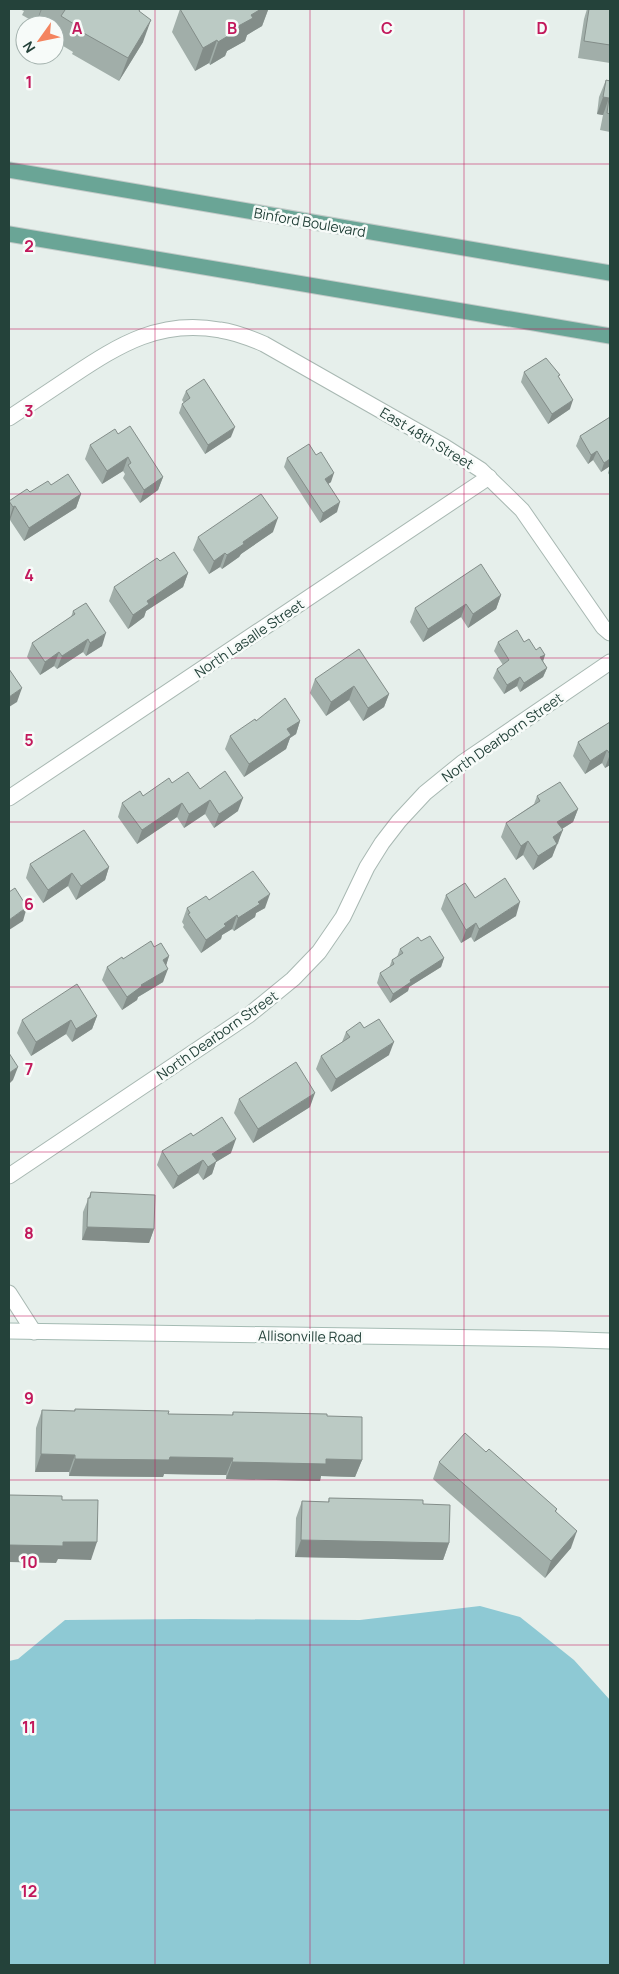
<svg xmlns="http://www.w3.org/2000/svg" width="619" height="1974" viewBox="0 0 619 1974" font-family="Manrope,sans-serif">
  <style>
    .water { fill: #8ec9d4 }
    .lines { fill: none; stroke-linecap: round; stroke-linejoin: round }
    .street-casing { stroke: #a8b8b2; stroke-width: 17 }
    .secondary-casing { stroke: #a4bbb3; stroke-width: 17 }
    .primary-casing { stroke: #c2cac8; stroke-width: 17 }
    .street { stroke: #fff; stroke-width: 15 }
    .secondary { stroke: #fff; stroke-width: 15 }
    .primary { stroke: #6aa596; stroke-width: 15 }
    .wall { fill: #a1aea9 }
    .shaded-wall { fill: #838d89 }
    .building { fill: #bbcac4; stroke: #838d89 }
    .grid { fill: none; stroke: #c2185b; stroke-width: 1; stroke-opacity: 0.55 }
    .labels { text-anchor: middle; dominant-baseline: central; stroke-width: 5; stroke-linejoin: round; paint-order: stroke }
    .street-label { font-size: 14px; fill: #24423a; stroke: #f7fbf9 }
    .grid-label { font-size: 16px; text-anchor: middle; font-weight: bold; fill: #c2185b; stroke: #f7fbf9; stroke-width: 5; stroke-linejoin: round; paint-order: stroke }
  </style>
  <rect width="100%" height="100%" fill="#e6efeb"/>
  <!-- water -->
  <polygon class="water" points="480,1606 520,1617 574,1660 610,1700 610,1965 9,1965 9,1661 18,1659 65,1620 193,1619 360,1620"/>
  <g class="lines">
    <!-- street casing -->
    <g class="street-casing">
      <g id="street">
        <path d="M 9,418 C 30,404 51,390 72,376 C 120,344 161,319 220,330 C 235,332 250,338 264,344 L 445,447 L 481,470 L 522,510 L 603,627 L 610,633"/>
        <polyline points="9,798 489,477"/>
        <polyline points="9,1176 249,1015 293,979 319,952 343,917 367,867 382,843 399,821 425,793 462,763 610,662"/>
        <polyline points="9,1293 34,1332"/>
      </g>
    </g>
    <!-- secondary casing -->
    <g class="secondary-casing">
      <polyline id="secondary" points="9,1331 553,1339 610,1341"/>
    </g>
    <!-- primary casing -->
    <g class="primary-casing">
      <g id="primary">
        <polyline points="9,170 610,273"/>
        <polyline points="9,234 610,336"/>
      </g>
    </g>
    <!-- street -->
    <use href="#street" class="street"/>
    <!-- secondary -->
    <use href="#secondary" class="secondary"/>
    <!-- primary -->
    <use href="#primary" class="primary"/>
  </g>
  <!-- wall -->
  <g class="wall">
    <polygon points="19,9 140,9 139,12 143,42 119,81 72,54 73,52 55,41 55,25 45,25 38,20 36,23 22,15 24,11"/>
    <polygon points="180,9 269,9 268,10 262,26 247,35 245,41 227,51 225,56 210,65 209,63 195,71 172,32"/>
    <polygon points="587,9 610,9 610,63 578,58 584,19"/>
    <polygon points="610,77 610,132 600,130 603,115 597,114 599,97 606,80 609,80"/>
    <polygon points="524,372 559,378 570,409 548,424 521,382"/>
    <polygon points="186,391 231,437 205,454 179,413 182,404 184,403 182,400"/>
    <polygon points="610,417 610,466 601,472 593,460 588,464 576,446 580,436"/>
    <polygon points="118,434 163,477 158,490 140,503 123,478 125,474 123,471 102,484 85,459 90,445"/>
    <polygon points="287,458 331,482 328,484 337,512 320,523 284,467"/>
    <polygon points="610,466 610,476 608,473"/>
    <polygon points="51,485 81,494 76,508 24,541 10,520 9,520 9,501"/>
    <polygon points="273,532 241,554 239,557 222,569 220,567 209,574 193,550 198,537"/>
    <polygon points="160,561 188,573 183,587 146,611 144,617 128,629 109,601 114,587"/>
    <polygon points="501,595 496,609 468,628 461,617 423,642 410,622 415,608"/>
    <polygon points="73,611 102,646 86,656 83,652 57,669 54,666 40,675 27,657 32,643 71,617"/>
    <polygon points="498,642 536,650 545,655 543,661 547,668 543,677 520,692 517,686 504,694 493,678 497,669 503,665 494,651"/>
    <polygon points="315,679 389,694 384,707 363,721 349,700 326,716 310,693"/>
    <polygon points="256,721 300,721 296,734 290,738 286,749 244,777 225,749 230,736"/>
    <polygon points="610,722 610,765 605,768 602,763 585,774 573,756 578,742"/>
    <polygon points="172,783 200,789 238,811 214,828 205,814 184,828 177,817 137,844 118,817 122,803 143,796"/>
    <polygon points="537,796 578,809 573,822 562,829 558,844 556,845 552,857 533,870 523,855 516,860 501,837 506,823 534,804"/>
    <polygon points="30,864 109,867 105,880 76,900 68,886 43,903 26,878"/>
    <polygon points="446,895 475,898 516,916 474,942 471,937 461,943 441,909"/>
    <polygon points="209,900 265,908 256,913 255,917 234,931 232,929 222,935 221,939 201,953 183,927 184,925 182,922 187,908"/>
    <polygon points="421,941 444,958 441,967 409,987 408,991 390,1003 377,983 380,973 389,968 392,960 397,957 400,949"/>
    <polygon points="154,947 169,956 166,965 163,982 138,997 137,1000 122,1010 102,980 107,967 123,959"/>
    <polygon points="97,1016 92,1029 72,1042 66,1034 31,1056 17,1033 22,1020"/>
    <polygon points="364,1028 389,1055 331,1092 316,1069 321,1056 342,1042 346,1032"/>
    <polygon points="239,1099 310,1107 253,1143 234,1113"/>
    <polygon points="193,1136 231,1153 216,1162 212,1174 203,1180 198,1173 173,1189 157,1165 162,1151"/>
    <polygon points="91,1192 154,1229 149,1243 82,1240 83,1212"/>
    <polygon points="75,1409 168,1414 232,1415 233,1412 327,1416 362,1460 355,1477 321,1476 320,1481 226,1479 226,1475 164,1474 163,1477 69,1476 69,1472 35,1472 36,1428 42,1410 74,1411"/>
    <polygon points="486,1452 557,1509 556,1512 571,1548 545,1578 433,1479 439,1462"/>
    <polygon points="329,1498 423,1504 449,1543 443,1560 295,1557 296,1518 302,1501 328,1502"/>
  </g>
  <!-- shaded-wall -->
  <g class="shaded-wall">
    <polygon points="41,9 42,9 36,23"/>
    <polygon points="259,9 269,9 268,10 262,26 247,35 245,41 227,51 225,56 210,65 218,42 231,30"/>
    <polygon points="151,20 143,42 119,81 128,58"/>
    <polygon points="217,40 209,63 195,71 203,48"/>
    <polygon points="603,97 609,98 603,115 597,114"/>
    <polygon points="573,400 570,409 548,424 552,414"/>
    <polygon points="235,427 231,437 205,454 208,445"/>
    <polygon points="597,451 593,460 588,464 591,455"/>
    <polygon points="128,457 123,471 102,484 107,471"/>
    <polygon points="610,459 610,466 601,472 604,463"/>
    <polygon points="334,473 331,482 322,488 325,479"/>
    <polygon points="163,477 158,490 140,503 144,490"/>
    <polygon points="81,494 76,508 24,541 29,528"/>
    <polygon points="340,502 337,512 320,523 323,513"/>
    <polygon points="15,506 10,520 9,520 13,507"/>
    <polygon points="278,518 273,532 241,554 239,557 222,569 227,555 243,542"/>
    <polygon points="225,553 220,567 209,574 214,561"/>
    <polygon points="188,573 183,587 146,611 144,617 128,629 133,615 147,601"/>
    <polygon points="501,595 496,609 468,628 473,614"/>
    <polygon points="466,604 461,617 423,642 428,629"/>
    <polygon points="106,633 102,646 86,656 90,643"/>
    <polygon points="88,639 83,652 57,669 62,656"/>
    <polygon points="59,652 54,666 40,675 45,662"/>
    <polygon points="545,655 542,664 540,657"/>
    <polygon points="547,668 543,677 520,692 524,683"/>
    <polygon points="520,677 517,686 504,694 507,685"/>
    <polygon points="354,686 349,700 326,716 331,702"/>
    <polygon points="22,688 17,702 9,707 9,697"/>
    <polygon points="389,694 384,707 363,721 368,708"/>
    <polygon points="300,721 296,734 290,738 286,749 244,777 249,764 287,729"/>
    <polygon points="607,750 602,763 585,774 590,761"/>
    <polygon points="610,754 610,765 605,768"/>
    <polygon points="243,798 238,811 214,828 219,814"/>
    <polygon points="210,800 205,814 184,828 189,814"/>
    <polygon points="182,803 177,817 137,844 142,830"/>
    <polygon points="578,809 573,822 552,835 557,822"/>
    <polygon points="563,830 552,857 533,870 538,856 553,837"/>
    <polygon points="528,841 523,855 516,860 521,846"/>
    <polygon points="109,867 105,880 76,900 81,886"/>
    <polygon points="72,873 68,886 43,903 48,890"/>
    <polygon points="270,894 265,908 256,913 255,917 234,931 238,918 258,902"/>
    <polygon points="520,902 516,916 474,942 479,929"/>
    <polygon points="27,907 23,921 9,930 9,920"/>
    <polygon points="237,915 232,929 222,935 221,939 201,953 206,940 224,924"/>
    <polygon points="476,923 471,937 461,943 466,930"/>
    <polygon points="169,956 165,969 163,960"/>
    <polygon points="444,958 441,967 409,987 408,991 390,1003 393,994 410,980"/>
    <polygon points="168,969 163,982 138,997 137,1000 122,1010 127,997 141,985"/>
    <polygon points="97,1016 92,1029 72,1042 76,1029"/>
    <polygon points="71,1020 66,1034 31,1056 36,1042"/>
    <polygon points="394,1042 389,1055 331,1092 336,1079"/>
    <polygon points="18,1067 13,1080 9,1084 9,1073"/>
    <polygon points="315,1093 310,1107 253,1143 258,1129"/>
    <polygon points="236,1139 231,1153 216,1162 212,1174 203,1180 212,1154"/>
    <polygon points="203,1160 198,1173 173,1189 178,1176"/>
    <polygon points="87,1227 154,1229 149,1243 82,1240"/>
    <polygon points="41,1454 75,1455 69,1472 35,1472"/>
    <polygon points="170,1457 233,1458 226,1475 164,1474 163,1477 69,1476 75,1459"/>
    <polygon points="326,1459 362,1460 355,1477 321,1476 320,1481 226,1479 232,1462"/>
    <polygon points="577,1531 571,1548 545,1578 551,1561"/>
    <polygon points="301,1540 449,1543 443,1560 295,1557"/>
    <polygon points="63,1542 97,1542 91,1560 58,1559 56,1563 9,1562 9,1545"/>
  </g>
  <!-- building -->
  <g class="building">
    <polygon points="64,9 140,9 139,11 151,20 128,58 80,31 82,29 61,16 65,10"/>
    <polygon points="180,9 261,9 251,15 253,18 231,30 233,33 218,42 217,40 203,48"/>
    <polygon points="589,9 610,9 610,45 584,41"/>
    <polygon points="606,80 610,81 610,114 607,113 609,98 603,97"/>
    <polygon points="546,358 560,375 558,376 573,400 552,414 524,372"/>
    <polygon points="204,379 235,427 208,445 182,404 190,398 186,391"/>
    <polygon points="610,417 610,459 604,463 597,451 591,455 580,436"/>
    <polygon points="130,426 163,477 144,490 128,465 131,463 128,457 107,471 90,445 115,429 118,434"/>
    <polygon points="309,444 316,455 321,452 334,473 325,479 340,502 323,513 287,458"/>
    <polygon points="68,474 81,494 29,528 15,506 13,507 9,501 27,489 30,492 48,481 51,485"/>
    <polygon points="261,494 278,518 243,542 244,544 227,555 225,553 214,561 198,537"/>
    <polygon points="174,552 188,573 147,601 149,604 133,615 114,587 157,558 160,561"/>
    <polygon points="481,564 501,595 473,614 466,604 428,629 415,608"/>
    <polygon points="86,603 106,633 90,643 88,639 62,656 59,652 45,662 32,643 75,614 73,611"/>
    <polygon points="517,630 524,642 529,639 536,650 540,647 545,655 540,657 547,668 524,683 520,677 507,685 497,669 509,660 498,642"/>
    <polygon points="359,649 389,694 368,708 354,686 331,702 315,679"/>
    <polygon points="9,669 22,688 9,697"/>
    <polygon points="285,698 300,721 287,729 291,735 249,764 230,736 255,719 256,721"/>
    <polygon points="610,722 610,754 607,750 590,761 578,742"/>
    <polygon points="225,771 243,798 219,814 210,800 189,814 182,803 142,830 122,803 140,791 143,796 169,778 172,783 188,772 200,789"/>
    <polygon points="560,782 578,809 557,822 563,830 553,837 557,844 538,856 528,841 521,846 506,823 540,801 537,796"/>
    <polygon points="84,830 109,867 81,886 72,873 48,890 30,864"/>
    <polygon points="253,871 270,894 258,902 260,904 238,918 237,915 224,924 226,926 206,940 188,914 190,913 187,908 206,896 209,900"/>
    <polygon points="505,878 520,902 479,929 476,923 466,930 446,895 465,883 475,898"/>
    <polygon points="15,888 27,907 9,920 9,892"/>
    <polygon points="430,936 444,958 410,980 411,982 393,994 380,973 394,964 392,960 403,953 400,949 418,937 421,941"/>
    <polygon points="151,941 154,947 161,943 169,956 163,960 168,969 141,985 142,986 127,997 107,967 122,957 123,959"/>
    <polygon points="77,984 97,1016 76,1029 71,1020 36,1042 22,1020"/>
    <polygon points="379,1019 394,1042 336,1079 321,1056 350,1037 346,1032 360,1022 364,1028"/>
    <polygon points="9,1053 18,1067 9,1073"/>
    <polygon points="296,1062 315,1093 258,1129 239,1099"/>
    <polygon points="222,1117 236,1139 212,1154 217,1161 208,1167 203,1160 178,1176 162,1151 191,1133 193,1136"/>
    <polygon points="91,1192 155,1195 154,1229 87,1227 88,1198 90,1198"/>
    <polygon points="75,1409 169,1411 168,1414 233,1415 233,1412 327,1414 327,1416 362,1417 362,1460 326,1459 326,1464 232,1462 233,1458 170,1457 169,1460 75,1459 75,1455 41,1454 42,1410 75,1411"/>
    <polygon points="465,1433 486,1452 489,1449 557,1509 555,1511 577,1531 551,1561 439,1462"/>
    <polygon points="9,1495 62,1496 62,1500 98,1500 97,1542 63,1542 63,1546 9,1545"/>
    <polygon points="329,1498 423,1500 423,1504 450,1505 449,1543 301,1540 302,1501 329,1502"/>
  </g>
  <!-- grid -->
  <path class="grid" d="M 155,9 L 155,1965M 310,9 L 310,1965M 464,9 L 464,1965M 9,164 L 610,164M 9,329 L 610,329M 9,494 L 610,494M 9,658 L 610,658M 9,822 L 610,822M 9,987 L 610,987M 9,1152 L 610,1152M 9,1316 L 610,1316M 9,1480 L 610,1480M 9,1645 L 610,1645M 9,1810 L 610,1810"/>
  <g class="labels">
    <!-- street labels -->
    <g class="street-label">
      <text transform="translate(310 222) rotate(10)">Binford Boulevard</text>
      <text transform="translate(427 438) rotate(31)">East 48th Street</text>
      <text transform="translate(249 638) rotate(-34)">North Lasalle Street</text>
      <text transform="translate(502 737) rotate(-35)">North Dearborn Street</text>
      <text transform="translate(217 1035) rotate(-35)">North Dearborn Street</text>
      <text transform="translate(310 1336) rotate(1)">Allisonville Road</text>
    </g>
  </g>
  <g class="grid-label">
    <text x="77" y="34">A</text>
    <text x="232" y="34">B</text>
    <text x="387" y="34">C</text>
    <text x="542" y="34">D</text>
    <text x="29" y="88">1</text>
    <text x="29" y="252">2</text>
    <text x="29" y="417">3</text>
    <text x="29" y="581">4</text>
    <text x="29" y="746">5</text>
    <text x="29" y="910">6</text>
    <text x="29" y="1075">7</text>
    <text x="29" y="1239">8</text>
    <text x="29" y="1404">9</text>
    <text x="29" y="1568">10</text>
    <text x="29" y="1733">11</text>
    <text x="29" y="1897">12</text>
  </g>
  <!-- border -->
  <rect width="619" height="1974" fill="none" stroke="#24423a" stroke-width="20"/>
  <!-- north arrow -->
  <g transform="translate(40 40) rotate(237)"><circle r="24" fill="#f7fbf9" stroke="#a3b1ad"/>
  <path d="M0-4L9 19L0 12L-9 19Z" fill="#f4845f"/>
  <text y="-8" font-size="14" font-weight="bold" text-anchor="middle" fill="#24423a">N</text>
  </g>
</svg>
